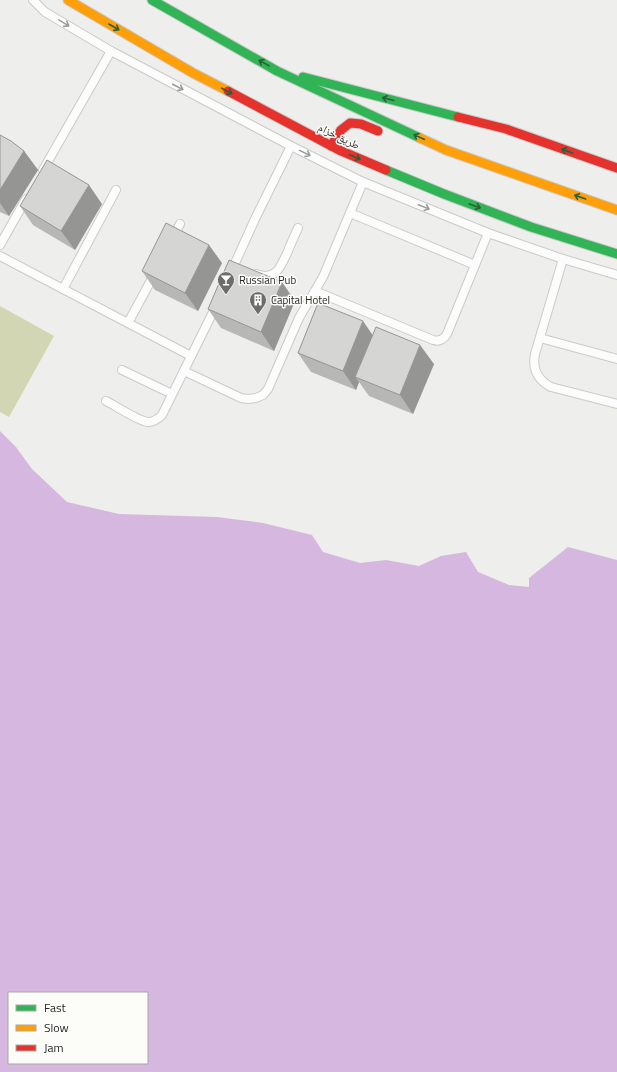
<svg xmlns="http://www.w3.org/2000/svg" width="617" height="1072" viewBox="0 0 617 1072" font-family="'Titillium Web','Noto Naskh Arabic',sans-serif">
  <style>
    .green { fill: #d3d6b3 }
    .water { fill: #d6b7e0; fill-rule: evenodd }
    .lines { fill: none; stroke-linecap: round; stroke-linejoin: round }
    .lane-casing { stroke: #cacac9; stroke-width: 10 }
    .fast-casing { stroke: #cacac9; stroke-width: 11 }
    .slow-casing { stroke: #cacac9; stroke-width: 11 }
    .jam-casing { stroke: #cacac9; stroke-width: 11 }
    .lane { stroke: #fcfcfc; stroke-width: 8 }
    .fast { stroke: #30b455; stroke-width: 9 }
    .slow { stroke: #ff9f0a; stroke-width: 9 }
    .jam { stroke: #e5322d; stroke-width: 9 }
    .wall { fill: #b7b7b6 }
    .shaded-wall { fill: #959594 }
    .building { fill: #d5d5d4; stroke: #959594 }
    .oneway { stroke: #9c9c9c }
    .oneway2 { stroke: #2b5f39 }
    .labels { text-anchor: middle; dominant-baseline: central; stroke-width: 3; stroke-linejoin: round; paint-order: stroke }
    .street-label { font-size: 11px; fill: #272726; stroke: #fcfcf9 }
    .poi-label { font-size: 11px; fill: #272726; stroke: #fcfcf9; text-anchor: start }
  </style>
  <rect width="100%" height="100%" fill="#eeeeed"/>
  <!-- green -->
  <polygon class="green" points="0,306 54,336 9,417 0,412"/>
  <!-- water -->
  <path class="water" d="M 0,431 L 16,447 L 32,469 L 67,502 L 119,514 L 217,517 L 263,523 L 312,535 L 323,552 L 360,563 L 386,560 L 419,566 L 441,556 L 466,552 L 478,572 L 509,585 L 529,587 L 529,578 L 568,547 L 617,560 L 617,1072 L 0,1072 ZM 9,993 L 147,993 L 147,1063 L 9,1063 Z"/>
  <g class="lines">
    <!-- lane casing -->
    <g class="lane-casing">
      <g id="lane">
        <polyline points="33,0 45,12 111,51 291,146 363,182 488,233 563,259 617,275"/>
        <polyline points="43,170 111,51"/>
        <polyline points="350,213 475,265"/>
        <polyline points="173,238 180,224"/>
        <polyline points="0,245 26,199"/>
        <polyline points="0,256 191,356"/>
        <path d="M 563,259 L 535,354 C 532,369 538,380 551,387 L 617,404"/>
        <polyline points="231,272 255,219 291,146"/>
        <path d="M 256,274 C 276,282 281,266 288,251 C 291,243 295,235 298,228"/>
        <polyline points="63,289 116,190"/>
        <path d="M 315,291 L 433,340 C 440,342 444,339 447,334 L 488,233"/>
        <polyline points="128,323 155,273"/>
        <polyline points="540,338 617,359"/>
        <polyline points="122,370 172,394"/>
        <polyline points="184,371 241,398 248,399 256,398 263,395 268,389 299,318 323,277 363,182"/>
        <path d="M 106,401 C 116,406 138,421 148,422 C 154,422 158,419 162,415 L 216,306"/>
      </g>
    </g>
    <!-- fast casing -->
    <g class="fast-casing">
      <g id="fast">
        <polyline points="152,0 277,71 420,138"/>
        <polyline points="303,77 458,117"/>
        <polyline points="386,170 444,194 531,227 617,254"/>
      </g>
    </g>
    <!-- slow casing -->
    <g class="slow-casing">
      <g id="slow">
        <polyline points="68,0 193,73 228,91"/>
        <polyline points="420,138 446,150 617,210"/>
      </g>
    </g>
    <!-- jam casing -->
    <g class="jam-casing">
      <g id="jam">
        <polyline points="228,91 339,150 386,170"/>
        <polyline points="458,117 506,129 617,168"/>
        <polyline points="331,146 341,130 350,123 361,124 378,131"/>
      </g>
    </g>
    <!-- lane -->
    <use href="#lane" class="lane"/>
    <!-- fast -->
    <use href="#fast" class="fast"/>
    <!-- slow -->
    <use href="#slow" class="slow"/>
    <!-- jam -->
    <use href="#jam" class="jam"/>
  </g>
  <!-- wall -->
  <g class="wall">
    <polygon points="0,135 24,151 38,170 9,216 0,212"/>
    <polygon points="102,204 75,250 33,225 20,206"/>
    <polygon points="222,263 198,311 155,290 142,271"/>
    <polygon points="295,301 274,351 221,328 208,309"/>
    <polygon points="372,335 434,364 413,414 369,396 359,382 356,390 311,372 298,353"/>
  </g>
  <!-- shaded-wall -->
  <g class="shaded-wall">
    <polygon points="24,151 38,170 9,216 0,203 0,190"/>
    <polygon points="89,185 102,204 75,250 61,231"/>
    <polygon points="209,245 222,263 198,311 185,293"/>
    <polygon points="282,282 295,301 274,351 261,332"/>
    <polygon points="363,321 376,340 355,377 359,382 356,390 343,371"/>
    <polygon points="420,345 434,364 413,414 400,395"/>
  </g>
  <!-- building -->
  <g class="building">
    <polygon points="0,135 11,141 24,151 0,190"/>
    <polygon points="47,160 89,185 61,231 20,206"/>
    <polygon points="166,223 209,245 185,293 142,271"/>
    <polygon points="229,260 282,282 261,332 208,309"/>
    <polygon points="318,303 363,321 343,371 298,353"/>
    <polygon points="376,327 420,345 400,395 355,377"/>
  </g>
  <!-- one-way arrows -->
  <defs><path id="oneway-shaft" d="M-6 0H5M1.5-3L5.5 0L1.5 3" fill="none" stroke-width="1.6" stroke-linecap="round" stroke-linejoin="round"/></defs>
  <g class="oneway">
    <use href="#oneway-shaft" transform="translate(64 23) rotate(31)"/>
    <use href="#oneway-shaft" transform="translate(178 87) rotate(28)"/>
    <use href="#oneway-shaft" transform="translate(305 153) rotate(26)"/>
    <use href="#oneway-shaft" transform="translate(424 207) rotate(22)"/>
  </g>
  <g class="oneway2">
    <use href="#oneway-shaft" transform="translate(114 27) rotate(30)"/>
    <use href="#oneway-shaft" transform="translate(264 63) rotate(-151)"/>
    <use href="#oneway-shaft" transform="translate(227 91) rotate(28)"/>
    <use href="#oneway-shaft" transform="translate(388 99) rotate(-166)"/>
    <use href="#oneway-shaft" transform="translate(419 137) rotate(-155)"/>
    <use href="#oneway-shaft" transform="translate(567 151) rotate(-161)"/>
    <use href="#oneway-shaft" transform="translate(355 157) rotate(23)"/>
    <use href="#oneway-shaft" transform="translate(580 197) rotate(-161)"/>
    <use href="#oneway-shaft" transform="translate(475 206) rotate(20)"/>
  </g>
  <!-- icons -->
  <defs>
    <g id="bar-pin" transform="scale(0.9)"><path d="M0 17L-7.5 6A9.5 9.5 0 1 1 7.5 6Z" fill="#6d6d6c" stroke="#fcfcf9"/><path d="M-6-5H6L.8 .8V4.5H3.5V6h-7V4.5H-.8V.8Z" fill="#fff"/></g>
    <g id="building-pin" transform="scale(0.9)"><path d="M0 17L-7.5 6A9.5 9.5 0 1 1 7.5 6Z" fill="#6d6d6c" stroke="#fcfcf9"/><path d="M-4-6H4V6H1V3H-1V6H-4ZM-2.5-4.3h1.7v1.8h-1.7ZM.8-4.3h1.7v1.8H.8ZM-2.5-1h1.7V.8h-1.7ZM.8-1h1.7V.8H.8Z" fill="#fff"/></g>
  </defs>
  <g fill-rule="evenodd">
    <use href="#bar-pin" x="226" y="280"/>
    <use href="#building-pin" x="258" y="300"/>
  </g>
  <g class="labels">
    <!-- street labels -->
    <g class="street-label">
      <text transform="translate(339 136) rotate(26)">طريق خزام</text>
    </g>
    <!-- poi labels -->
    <g class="poi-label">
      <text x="239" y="280">Russian Pub</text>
      <text x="271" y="300">Capital Hotel</text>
    </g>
  </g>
  <!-- legend -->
  <rect x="8" y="992" width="140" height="72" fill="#fcfcf9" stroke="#a7a7a5"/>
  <rect x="16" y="1005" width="20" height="6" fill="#30b455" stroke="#a7a7a5"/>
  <text x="44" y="1012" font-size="12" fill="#272726">Fast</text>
  <rect x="16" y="1025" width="20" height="6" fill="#ff9f0a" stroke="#a7a7a5"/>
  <text x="44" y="1032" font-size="12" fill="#272726">Slow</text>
  <rect x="16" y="1045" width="20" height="6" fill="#e5322d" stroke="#a7a7a5"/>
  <text x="44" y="1052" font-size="12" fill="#272726">Jam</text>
</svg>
